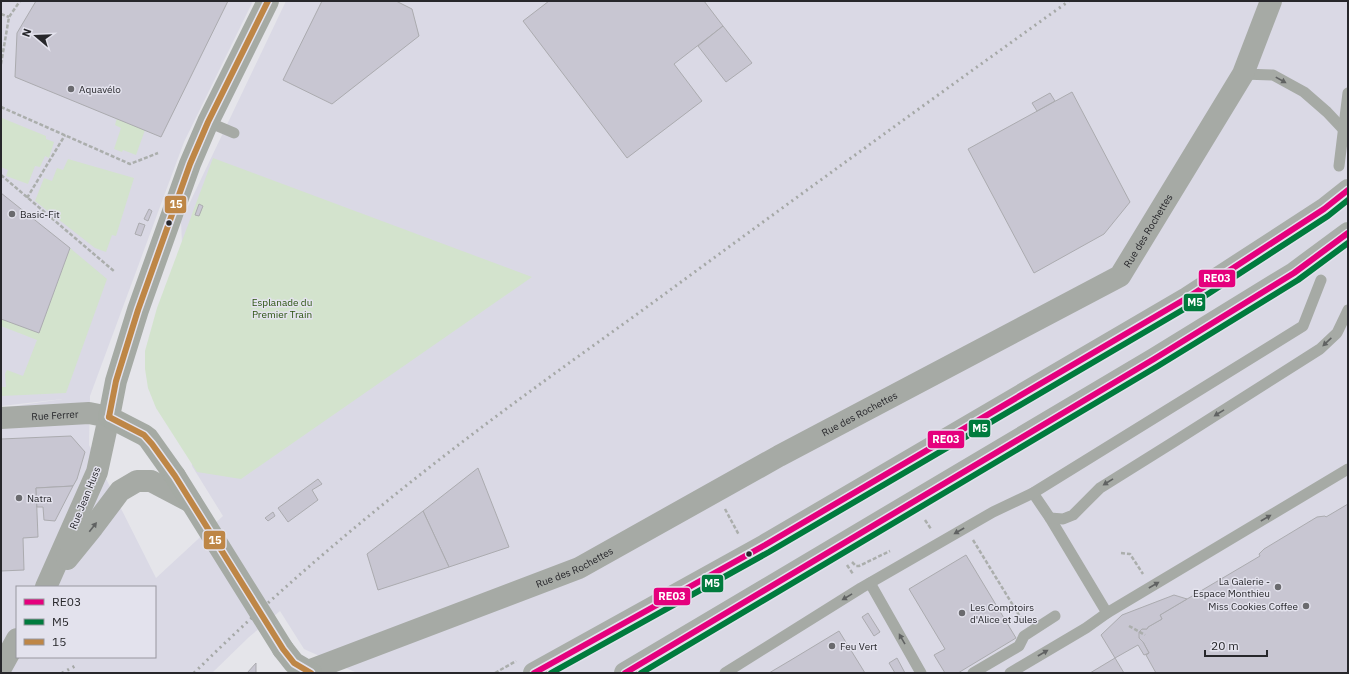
<svg xmlns="http://www.w3.org/2000/svg" width="1349" height="674" viewBox="0 0 1349 674" font-family="'IBM Plex Sans',sans-serif">
  <style>
    .built { fill: #dad9e5; fill-rule: evenodd }
    .green { fill: #d3e3cd }
    .building { fill: #c8c6d2; stroke: #ababaf }
    .lines { fill: none; stroke-linecap: round; stroke-linejoin: round }
    .path { stroke: #abaeac; stroke-width: 2.5; stroke-dasharray: 4 2; stroke-linecap: butt }
    .lane { stroke: #a6aaa5; stroke-width: 11 }
    .street { stroke: #a6aaa5; stroke-width: 22 }
    .secondary { stroke: #a5aaa4; stroke-width: 22 }
    .primary { stroke: #a9aea9; stroke-width: 22 }
    .rail { stroke: #a5a8a6; stroke-width: 3; stroke-dasharray: 2 4; stroke-linecap: butt }
    .secondary-bridge { stroke: #a5aaa4; stroke-width: 22 }
    .bus-1-casing { stroke: #e3e2ed; stroke-width: 9 }
    .bus-2-casing { stroke: #e3e2ed; stroke-width: 9 }
    .bus-3-casing { stroke: #e3e2ed; stroke-width: 9 }
    .bus-1 { stroke: #e5007d; stroke-width: 6 }
    .bus-2 { stroke: #007b3d; stroke-width: 6 }
    .bus-3 { stroke: #be8646; stroke-width: 6 }
    .oneway { fill: #606262 }
    .poi-dot { fill: #6a6a6e; stroke: #e3e2ed; stroke-width: 1.5 }
    .bus-dot { fill: #27272b; stroke: #e3e2ed; stroke-width: 1.5 }
    .labels { text-anchor: middle; dominant-baseline: central; stroke-width: 3; stroke-linejoin: round; paint-order: stroke }
    .poi-label { font-size: 10px; fill: #27272b; stroke: #e3e2ed; text-anchor: start }
    .street-label { font-size: 10px; fill: #27272b; stroke: #e3e2ed }
    .park-label { font-size: 10px; fill: #2a520f; stroke: #e3e2ed }
    .line-badge { stroke: #e3e2ed; stroke-width: 1.5 }
    .badge-label { font-size: 11px; text-anchor: middle; font-weight: bold; fill: #fff }
  </style>
  <rect width="100%" height="100%" fill="#e5e5ea"/>
  <!-- built -->
  <path class="built" d="M 1,1 L 253,1 L 184,142 L 90,396 L 89,445 L 156,578 L 223,516 L 192,466 L 181,221 L 286,1 L 1348,1 L 1348,673 L 357,673 L 304,649 L 280,611 L 249,637 L 212,673 L 1,673 L 1,408 L 63,399 L 1,406 ZM 17,587 L 155,587 L 155,657 L 17,657 Z"/>
  <!-- green -->
  <g class="green">
    <polygon points="2,118 46,136 46,139 54,142 49,158 45,156 40,167 35,166 28,184 6,176 8,170 1,167"/>
    <polygon points="117,118 145,130 136,155 123,150 122,152 114,149 121,128 115,125"/>
    <polygon points="213,158 532,277 241,479 197,472 156,408 148,388 145,369 145,351 157,308"/>
    <polygon points="68,159 134,178 116,236 112,235 106,252 95,248 35,201 44,178 52,181 57,168 63,170"/>
    <polygon points="70,248 107,279 66,393 1,396 1,387 6,387 5,374 7,370 23,376 37,340 1,326 1,319 39,333"/>
  </g>
  <!-- building -->
  <g class="building">
    <polygon points="36,1 228,1 161,137 15,77 17,33"/>
    <polygon points="322,1 396,1 412,9 419,36 332,104 283,80"/>
    <polygon points="549,1 704,1 723,26 674,64 702,101 627,158 523,21"/>
    <polygon points="723,26 752,63 726,82 698,46"/>
    <polygon points="1072,92 1130,202 1104,234 1034,273 968,149"/>
    <polygon points="1050,93 1055,101 1037,111 1032,103"/>
    <polygon points="1,193 70,248 39,333 1,319"/>
    <polygon points="199,204 203,206 199,216 195,215"/>
    <polygon points="149,209 152,211 148,221 144,219"/>
    <polygon points="139,223 145,225 141,236 135,234"/>
    <polygon points="71,436 85,452 77,479 73,486 36,488 38,537 23,538 24,570 1,571 1,439"/>
    <polygon points="478,468 509,547 449,567 423,511"/>
    <polygon points="318,479 322,484 312,490 318,500 288,522 278,508"/>
    <polygon points="73,486 55,521 44,520 43,507 37,507 36,488"/>
    <polygon points="1348,504 1348,673 1156,673 1146,655 1149,653 1143,642 1139,638 1138,634 1141,629 1147,629 1148,627 1162,619 1160,615 1260,556 1259,554 1264,549 1317,517 1325,516 1326,517"/>
    <polygon points="423,511 449,567 378,590 367,554"/>
    <polygon points="273,512 275,516 268,521 265,518"/>
    <polygon points="966,555 1016,638 958,673 945,673 934,655 945,649 909,589"/>
    <polygon points="1174,595 1187,599 1160,615 1162,619 1148,627 1147,629 1142,629 1139,632 1139,638 1143,642 1149,653 1144,655 1138,645 1115,658 1101,635 1122,615"/>
    <polygon points="868,613 880,632 874,636 862,617"/>
    <polygon points="839,631 865,673 769,673 791,660"/>
    <polygon points="897,658 905,673 895,673 889,663"/>
    <polygon points="1115,658 1124,673 1090,673"/>
    <polygon points="256,663 256,673 247,673"/>
  </g>
  <g class="lines">
    <!-- path -->
    <g class="path">
      <polyline points="1,14 9,17"/>
      <polyline points="1,64 9,17 20,1"/>
      <polyline points="1,107 130,164 158,153"/>
      <polyline points="1,175 115,272"/>
      <polyline points="27,198 65,135"/>
      <polyline points="725,509 739,535"/>
      <polyline points="925,520 931,529"/>
      <polyline points="973,540 1022,620"/>
      <polyline points="1121,553 1130,554 1143,574"/>
      <polyline points="852,562 856,566 859,566 890,551"/>
      <polyline points="847,565 853,574"/>
      <polyline points="1129,626 1145,635"/>
      <polyline points="495,673 516,661"/>
    </g>
    <!-- lane -->
    <g class="lane">
      <polyline points="1243,74 1273,75 1304,92 1327,112 1343,129"/>
      <polyline points="208,122 234,133"/>
      <polyline points="1339,166 1348,93"/>
      <polyline points="1033,493 1050,518 1107,613"/>
      <polyline points="1050,518 1063,519 1073,515 1100,488 1172,443 1320,349 1337,333 1348,310"/>
      <polyline points="870,583 921,673"/>
      <polyline points="725,673 861,588 993,512 1033,493 1303,326 1321,280"/>
      <polyline points="973,673 1019,646 1024,636 1055,616"/>
      <polyline points="1010,673 1086,628 1107,613 1348,469"/>
    </g>
    <!-- street -->
    <g class="street">
      <path id="s1" d="M 1,418 L 89,413 L 109,417 L 97,472 L 46,587"/>
      <polyline points="67,559 93,527 120,491 137,481 151,481 191,502"/>
      <polyline points="1,668 17,639"/>
      <path id="s2" d="M 308,671 L 579,568 L 779,456 L 1120,276 L 1243,74 L 1271,1"/>
    </g>
    <!-- secondary -->
    <g class="secondary">
      <polyline points="175,476 148,438 144,435 109,417 116,381 138,310 190,164 208,122 268,1"/>
      <polyline points="283,649 294,663 311,673"/>
    </g>
    <!-- primary -->
    <g class="primary">
      <polyline points="534,673 765,545 1187,298 1324,209 1348,190"/>
      <polyline points="625,673 1154,359 1294,273 1348,233"/>
    </g>
    <!-- rail -->
    <g class="rail">
      <polyline points="62,673 77,665"/>
      <path d="M 194,673 C 288,580 392,494 498,415 C 549,377 600,341 651,304 C 790,202 929,101 1069,1"/>
    </g>
    <!-- secondary-bridge -->
    <polyline class="secondary-bridge" points="175,476 283,649"/>
    <!-- bus-1 casing -->
    <g class="bus-1-casing">
      <g id="bus-1">
        <polyline points="534,673 765,545 1187,298 1324,209 1348,190"/>
        <polyline points="625,673 1154,359 1294,273 1348,233"/>
      </g>
    </g>
    <!-- bus-2 casing -->
    <g class="bus-2-casing">
      <g id="bus-2">
        <polyline points="551,673 769,552 1191,305 1328,216 1348,200"/>
        <polyline points="641,673 1158,366 1298,280 1348,243"/>
      </g>
    </g>
    <!-- bus-3 casing -->
    <g class="bus-3-casing">
      <g id="bus-3">
        <polyline points="109,417 116,381 138,310 190,164 208,122 268,1"/>
        <polyline points="109,417 144,435 152,444 175,476 283,649 294,663 311,673"/>
      </g>
    </g>
    <!-- bus-1 -->
    <use href="#bus-1" class="bus-1"/>
    <!-- bus-2 -->
    <use href="#bus-2" class="bus-2"/>
    <!-- bus-3 -->
    <use href="#bus-3" class="bus-3"/>
  </g>
  <!-- one-way arrows -->
  <defs><path id="oneway-solid" d="M-6-.8H1V-3.2L6.5 0L1 3.2V.8H-6Z"/></defs>
  <g class="oneway">
    <use href="#oneway-solid" transform="translate(1281 80) rotate(29)"/>
    <use href="#oneway-solid" transform="translate(1327 342) rotate(137)"/>
    <use href="#oneway-solid" transform="translate(1219 413) rotate(148)"/>
    <use href="#oneway-solid" transform="translate(1108 482) rotate(148)"/>
    <use href="#oneway-solid" transform="translate(1266 518) rotate(-30)"/>
    <use href="#oneway-solid" transform="translate(93 527) rotate(-52)"/>
    <use href="#oneway-solid" transform="translate(959 531) rotate(150)"/>
    <use href="#oneway-solid" transform="translate(1154 585) rotate(-30)"/>
    <use href="#oneway-solid" transform="translate(847 597) rotate(149)"/>
    <use href="#oneway-solid" transform="translate(902 639) rotate(-120)"/>
    <use href="#oneway-solid" transform="translate(1043 653) rotate(-30)"/>
  </g>
  <!-- markers -->
  <g class="poi-dot">
    <circle cx="71" cy="89" r="4"/>
    <circle cx="12" cy="214" r="4"/>
    <circle cx="19" cy="498" r="4"/>
    <circle cx="1278" cy="587" r="4"/>
    <circle cx="1306" cy="606" r="4"/>
    <circle cx="962" cy="613" r="4"/>
    <circle cx="832" cy="646" r="4"/>
  </g>
  <g class="bus-dot">
    <circle cx="169" cy="223" r="3.5"/>
    <circle cx="749" cy="554" r="3.5"/>
  </g>
  <g class="labels">
    <!-- poi labels -->
    <g class="poi-label">
      <text x="79" y="89">Aquavélo</text>
      <text x="20" y="214">Basic-Fit</text>
      <text x="27" y="498">Natra</text>
      <text x="1270" y="581" text-anchor="end">La Galerie -<tspan x="1270" dy="12">Espace Monthieu</tspan></text>
      <text x="1298" y="606" text-anchor="end">Miss Cookies Coffee</text>
      <text x="970" y="607">Les Comptoirs<tspan x="970" dy="12">d'Alice et Jules</tspan></text>
      <text x="840" y="646">Feu Vert</text>
    </g>
    <!-- street labels -->
    <g class="street-label">
      <text stroke="none"><textPath href="#s2" startOffset="958">Rue des Rochettes</textPath></text>
      <text stroke="none"><textPath href="#s2" startOffset="610">Rue des Rochettes</textPath></text>
      <text stroke="none"><textPath href="#s1" startOffset="54">Rue Ferrer</textPath></text>
      <text transform="translate(85 498) rotate(-68)">Rue Jean Huss</text>
      <text stroke="none"><textPath href="#s2" startOffset="286">Rue des Rochettes</textPath></text>
    </g>
    <!-- park labels -->
    <g class="park-label">
      <text x="282" y="302">Esplanade du<tspan x="282" dy="12">Premier Train</tspan></text>
    </g>
  </g>
  <g class="line-badge">
    <rect x="164" y="195" width="23" height="19" rx="4" fill="#be8646"/>
    <rect x="1198" y="269" width="38" height="19" rx="4" fill="#e5007d"/>
    <rect x="1183" y="293" width="23" height="19" rx="4" fill="#007b3d"/>
    <rect x="968" y="419" width="23" height="19" rx="4" fill="#007b3d"/>
    <rect x="927" y="430" width="38" height="19" rx="4" fill="#e5007d"/>
    <rect x="203" y="530" width="23" height="20" rx="4" fill="#be8646"/>
    <rect x="701" y="574" width="23" height="19" rx="4" fill="#007b3d"/>
    <rect x="653" y="587" width="38" height="19" rx="4" fill="#e5007d"/>
  </g>
  <g class="badge-label">
    <text x="176" y="208">15</text>
    <text x="1217" y="282">RE03</text>
    <text x="1195" y="306">M5</text>
    <text x="980" y="432">M5</text>
    <text x="946" y="443">RE03</text>
    <text x="215" y="544">15</text>
    <text x="712" y="587">M5</text>
    <text x="672" y="600">RE03</text>
  </g>
  <!-- border -->
  <rect width="1349" height="674" fill="none" stroke="#27272b" stroke-width="4"/>
  <!-- legend -->
  <rect x="16" y="586" width="140" height="72" fill="#e3e2ed" stroke="#98979f"/>
  <rect x="24" y="599" width="20" height="6" fill="#e5007d" stroke="#98979f"/>
  <text x="52" y="606" font-size="12" fill="#27272b">RE03</text>
  <rect x="24" y="619" width="20" height="6" fill="#007b3d" stroke="#98979f"/>
  <text x="52" y="626" font-size="12" fill="#27272b">M5</text>
  <rect x="24" y="639" width="20" height="6" fill="#be8646" stroke="#98979f"/>
  <text x="52" y="646" font-size="12" fill="#27272b">15</text>
  <!-- north arrow -->
  <g transform="translate(36 36) rotate(289)" stroke="#e3e2ed" stroke-width="3" paint-order="stroke">
  <path d="M0-3L7 15L0 10L-7 15Z" fill="#27272b"/>
  <text y="-6" font-size="11" font-weight="bold" text-anchor="middle" fill="#27272b">N</text>
  </g>
  <!-- scale -->
  <path d="M1205 650v6h62v-6" fill="none" stroke="#27272b" stroke-width="2"/>
  <text x="1211" y="650" font-size="12" fill="#27272b" stroke="#e3e2ed" stroke-width="3" paint-order="stroke">20 m</text>
</svg>
